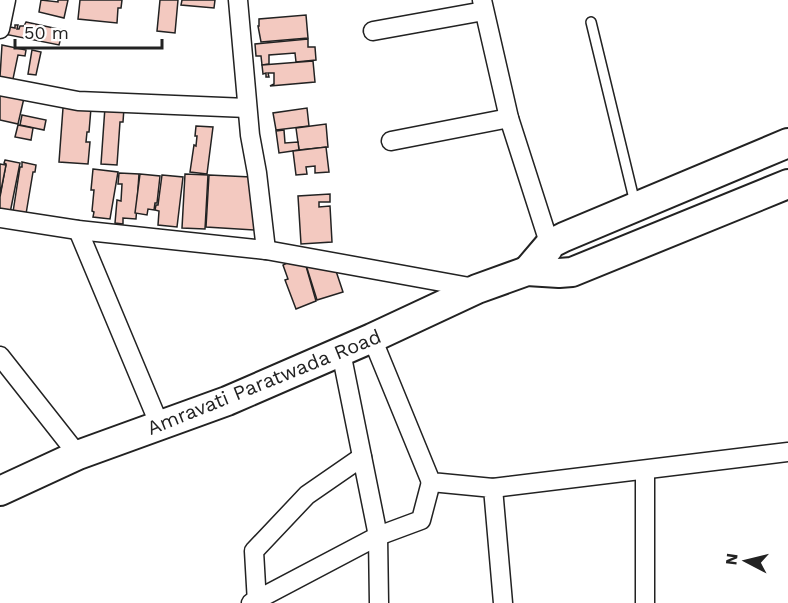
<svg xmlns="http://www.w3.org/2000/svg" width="788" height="603" viewBox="0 0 788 603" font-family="'Work Sans',sans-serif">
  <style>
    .building { fill: #f3c9c0; stroke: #222; stroke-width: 1.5 }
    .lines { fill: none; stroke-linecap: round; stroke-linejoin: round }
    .lane-casing { stroke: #222; stroke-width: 12 }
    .street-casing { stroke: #222; stroke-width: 21 }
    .primary-casing { stroke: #222; stroke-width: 32 }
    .lane { stroke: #fff; stroke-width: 9 }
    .street { stroke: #fff; stroke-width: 18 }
    .primary { stroke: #fff; stroke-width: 28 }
    .labels { text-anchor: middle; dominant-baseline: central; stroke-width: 4.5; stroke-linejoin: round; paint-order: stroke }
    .street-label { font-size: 20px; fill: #222; stroke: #fff }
  </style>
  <rect width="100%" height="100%" fill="#fff"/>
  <!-- building -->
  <g class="building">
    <polygon points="41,0 58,2 58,0 68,0 64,18 39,12"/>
    <polygon points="80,0 122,0 121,8 118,8 117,23 78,19"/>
    <polygon points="160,0 178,0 175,33 157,31"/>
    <polygon points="182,0 215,0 214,8 181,5"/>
    <polygon points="306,15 308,38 261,42 258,26 259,26 259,19"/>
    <polygon points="26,22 63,30 59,45 4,34 6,23 11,24 10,27 15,28 15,25 18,25 17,29 19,29 20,26 24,26"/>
    <polygon points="308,39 308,47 315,47 316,60 296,62 295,53 269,55 269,64 262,65 261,56 256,56 255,44"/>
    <polygon points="2,45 26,50 25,56 18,55 13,79 0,77"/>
    <polygon points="32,50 41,52 36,75 28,74"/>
    <polygon points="313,61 315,82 270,86 274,84 274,73 268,73 269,77 266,77 266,73 263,74 262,65"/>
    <polygon points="0,93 24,98 18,124 0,120"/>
    <polygon points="105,107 124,108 123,122 120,122 117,165 101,164"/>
    <polygon points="63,108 91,108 89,132 87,132 86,142 90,142 88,164 59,162"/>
    <polygon points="307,108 309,126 276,130 273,113"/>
    <polygon points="22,115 46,120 44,130 20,125"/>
    <polygon points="326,124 328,147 299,150 296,128"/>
    <polygon points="18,125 33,128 31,140 15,137"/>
    <polygon points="196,126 213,127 207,174 190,172 194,145 196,146 197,136 195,136"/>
    <polygon points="284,130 285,143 298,142 299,150 279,153 276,131"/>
    <polygon points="326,147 329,172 315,173 315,166 306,167 307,174 296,175 293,151"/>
    <polygon points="5,160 20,163 9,218 0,216 0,197 6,164 4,163"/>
    <polygon points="22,162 36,165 35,172 33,172 26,214 13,212 20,167 22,167"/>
    <polygon points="0,164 6,165 0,195"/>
    <polygon points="93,169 118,172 110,219 93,217 94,212 92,211 94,190 91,190"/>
    <polygon points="119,173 139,174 136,219 123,218 123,224 115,223 117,200 121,201 122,184 118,184"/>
    <polygon points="140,174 160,176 157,203 155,203 154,210 148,209 147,215 135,213"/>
    <polygon points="185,174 208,175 205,229 182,228"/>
    <polygon points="162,175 183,177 177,227 158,225 159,211 155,210 156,205 158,205"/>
    <polygon points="209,175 251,177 257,187 254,230 206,227"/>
    <polygon points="330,194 330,202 319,202 319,207 330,206 332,242 301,244 298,196"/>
    <polygon points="287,263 306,266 316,301 296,309 285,280 288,279 283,265"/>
    <polygon points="306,265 335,268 343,292 317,300"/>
  </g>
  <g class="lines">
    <!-- lane casing -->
    <g class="lane-casing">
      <polyline id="lane" points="591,22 635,203"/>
    </g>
    <!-- street casing -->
    <g class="street-casing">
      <g id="street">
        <polyline points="238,0 250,135 257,173 266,250"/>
        <polyline points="482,0 509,118 552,252"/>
        <polyline points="0,29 6,0"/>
        <polyline points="373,31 484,11"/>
        <polyline points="0,86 78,101 247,108"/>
        <polyline points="391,141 509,118"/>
        <polyline points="0,218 78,230 266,250 475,288"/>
        <polyline points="78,230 160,426"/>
        <polyline points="372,338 431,482 493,488 503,603"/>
        <polyline points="341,352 378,536 379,603"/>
        <polyline points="0,356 78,455"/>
        <polyline points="645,470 645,603"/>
        <polyline points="493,488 788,452"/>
        <polyline points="251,603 378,536 421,520 431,482"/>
        <polyline points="257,603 254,551 307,495 362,457"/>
      </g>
    </g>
    <!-- primary casing -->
    <g class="primary-casing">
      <g id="primary">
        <polyline points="527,271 550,244 564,237 788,143"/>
        <polyline points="0,491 78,455 227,401 372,338 477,289 527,271 559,273 572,272 788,184"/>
      </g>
    </g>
    <!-- lane -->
    <use href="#lane" class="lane"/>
    <!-- street -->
    <use href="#street" class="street"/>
    <!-- primary -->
    <use href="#primary" class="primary"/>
  </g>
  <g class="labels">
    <!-- street labels -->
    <g class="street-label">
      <text transform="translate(264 382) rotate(-22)">Amravati Paratwada Road</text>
    </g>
  </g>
  <!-- north arrow -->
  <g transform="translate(746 561) rotate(277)" stroke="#ffffff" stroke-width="4.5" paint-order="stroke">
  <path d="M0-4.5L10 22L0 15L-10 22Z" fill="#222222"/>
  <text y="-9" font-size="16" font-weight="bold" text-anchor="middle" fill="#222222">N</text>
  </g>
  <!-- scale -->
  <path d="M15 39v9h147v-9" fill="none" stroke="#222222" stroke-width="3"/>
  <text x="24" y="39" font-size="18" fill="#222222" stroke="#ffffff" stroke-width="4.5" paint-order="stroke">50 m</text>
</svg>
